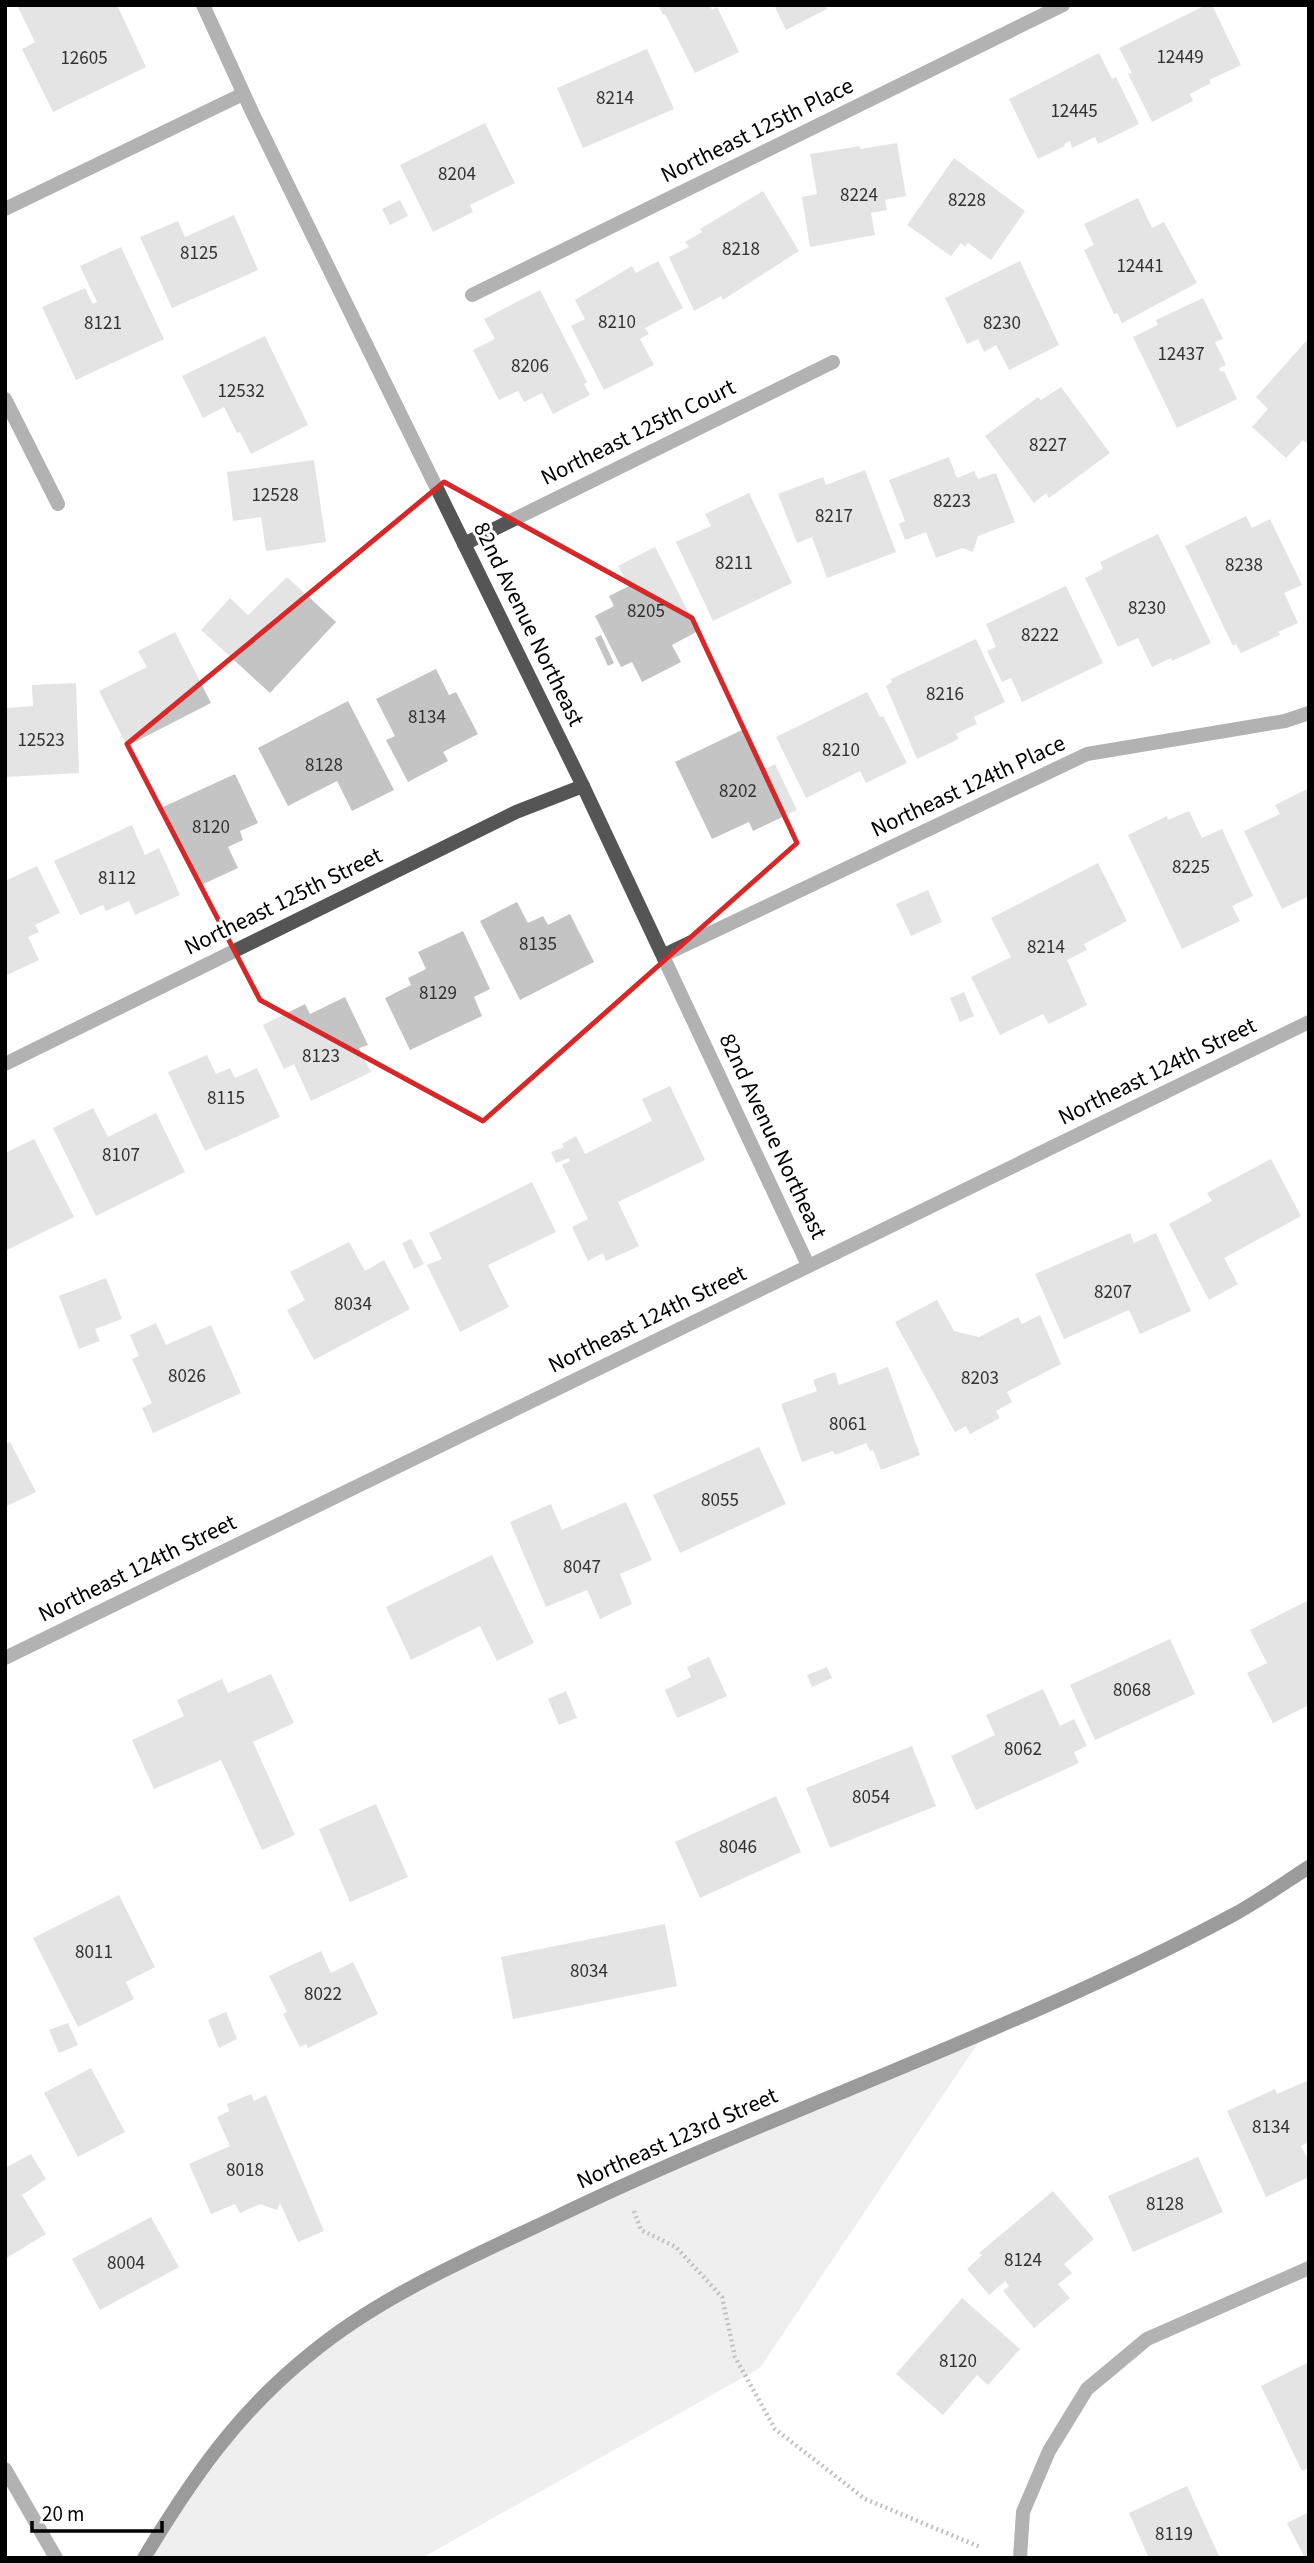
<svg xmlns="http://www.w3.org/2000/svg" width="1314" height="2563" viewBox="0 0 1314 2563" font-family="'Source Sans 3',sans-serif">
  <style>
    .green { fill: #dcdcdc }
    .building { fill: #c4c4c4 }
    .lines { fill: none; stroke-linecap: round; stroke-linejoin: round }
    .path { stroke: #777; stroke-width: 4.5; stroke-dasharray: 2 3.5; stroke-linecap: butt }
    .street { stroke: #555; stroke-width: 14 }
    .secondary { stroke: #222; stroke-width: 14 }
    .marked { fill: none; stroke: #d62828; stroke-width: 5; stroke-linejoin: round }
    .labels { text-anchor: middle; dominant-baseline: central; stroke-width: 6; stroke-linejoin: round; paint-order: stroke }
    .number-label { font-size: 19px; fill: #313131 }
    .street-label { font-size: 23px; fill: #000; stroke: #fff }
  </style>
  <rect width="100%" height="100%" fill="#fff"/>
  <!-- green -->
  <polygon class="green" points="986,2031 760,2368 422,2558 144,2558 241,2417 386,2301 539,2225"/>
  <!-- building -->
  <g class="building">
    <polygon points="17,5 117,5 146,67 53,112 22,49 35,42"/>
    <polygon points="658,5 710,5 712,10 717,7 739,52 695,73 665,14 663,15"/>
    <polygon points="774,5 825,5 827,9 786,30"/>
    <polygon points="1206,5 1212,5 1241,65 1209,80 1211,83 1190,94 1193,101 1152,122 1128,74 1132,73 1119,48"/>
    <polygon points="647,49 674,109 583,148 557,88"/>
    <polygon points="1099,53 1112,79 1116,77 1139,124 1098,144 1095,137 1072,148 1070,141 1064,144 1065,146 1038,159 1009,99"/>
    <polygon points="485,123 515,183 470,205 473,212 433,232 400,165"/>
    <polygon points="897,143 906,196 885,200 887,210 871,213 875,235 810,247 802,197 817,194 810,154 860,146 860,149"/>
    <polygon points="954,158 1025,211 991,260 968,243 965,247 961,243 951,256 907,225"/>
    <polygon points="763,191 799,251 723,300 721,296 694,311 669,257 689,247 685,242 702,232 700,229"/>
    <polygon points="1138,198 1152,228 1164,222 1197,283 1122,323 1117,313 1114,314 1084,250 1094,245 1084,224"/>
    <polygon points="400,200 408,216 390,225 382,209"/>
    <polygon points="234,215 258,270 172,308 140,237 178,221 185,237"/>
    <polygon points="121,247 164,339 76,380 42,307 85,288 93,304 97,302 80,266"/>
    <polygon points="658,261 683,308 645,328 649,334 640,339 654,365 604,390 571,326 585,319 575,300 632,266 636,273"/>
    <polygon points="1020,261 1059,345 1009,370 996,345 984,352 978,339 967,344 945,298"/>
    <polygon points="540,290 587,382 584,384 590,395 553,414 542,393 524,402 518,391 499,400 473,350 495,339 484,319"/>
    <polygon points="1203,298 1223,339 1215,342 1226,365 1219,368 1221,372 1224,371 1237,399 1177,428 1133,337 1158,325 1156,320"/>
    <polygon points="265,336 308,425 251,454 240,432 237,433 224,407 203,418 182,376"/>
    <polygon points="1309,338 1309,445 1303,440 1286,458 1252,427 1268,409 1256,397"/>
    <polygon points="1061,387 1110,453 1049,498 1046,493 1034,503 985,436 1038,397 1041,400"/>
    <polygon points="949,457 957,478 974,471 978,479 996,473 1015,522 978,536 973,552 962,548 936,558 926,532 905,540 899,524 905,521 889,480"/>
    <polygon points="314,460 326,542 266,551 261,517 233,521 227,472"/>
    <polygon points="865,470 896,552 827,578 812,537 797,543 778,494 823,477 826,485"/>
    <polygon points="749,493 792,583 713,621 676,542 711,526 705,514"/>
    <polygon points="1246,516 1252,528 1270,519 1302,585 1284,593 1298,623 1278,632 1280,635 1241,653 1236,644 1233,646 1185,546"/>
    <polygon points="1158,534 1211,643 1172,661 1171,658 1152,667 1138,638 1118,647 1085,578 1103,569 1100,562"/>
    <polygon points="655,547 698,631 672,645 681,662 642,682 632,662 621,667 595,616 614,606 609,596 629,586 618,566"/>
    <polygon points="287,577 336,622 270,693 201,630 230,598 248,615"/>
    <polygon points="1066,586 1103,663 1022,702 1011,678 1002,682 987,651 996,647 986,624"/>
    <polygon points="175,632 211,703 127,746 99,691 147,667 138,651"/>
    <polygon points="601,635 614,663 608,666 595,638"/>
    <polygon points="976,639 1005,702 974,717 977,724 956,734 959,739 917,759 886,686 892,682 891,679"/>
    <polygon points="436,669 449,695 456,692 478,734 443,752 448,761 408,782 386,740 395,736 376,699"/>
    <polygon points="76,683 79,773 5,777 5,708 33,706 32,685"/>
    <polygon points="867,692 880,717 883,716 907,763 866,783 860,771 806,798 776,737"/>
    <polygon points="348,701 394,790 352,811 337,781 288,806 258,748"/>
    <polygon points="742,730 761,771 775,764 797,810 753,831 749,822 712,839 675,762"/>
    <polygon points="235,774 258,823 240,831 243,840 228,847 238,868 199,886 163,807"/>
    <polygon points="1309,788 1309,896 1282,909 1244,831 1280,814 1275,805"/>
    <polygon points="1189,811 1202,838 1222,829 1253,896 1232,906 1240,921 1182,949 1128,835 1167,816 1168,820"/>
    <polygon points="132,825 145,855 159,848 180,895 135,915 129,901 106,911 103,905 80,915 54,861"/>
    <polygon points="1098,863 1127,921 1084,944 1087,950 1067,960 1087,1005 1049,1024 1043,1014 1000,1035 971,977 1011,957 991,918"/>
    <polygon points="37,866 60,913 35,925 39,932 28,937 39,960 5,976 5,881"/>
    <polygon points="928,890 942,922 911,936 896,904"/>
    <polygon points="517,902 528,923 543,916 548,925 570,914 594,962 520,1000 480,921"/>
    <polygon points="463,931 490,989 474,997 482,1016 410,1050 385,998 411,985 408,978 426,969 418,952"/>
    <polygon points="964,992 974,1016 960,1022 950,998"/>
    <polygon points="345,997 368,1045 359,1048 371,1072 311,1101 294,1064 284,1069 263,1025 305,1004 310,1014"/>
    <polygon points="207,1055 216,1074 230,1068 235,1078 257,1068 280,1117 205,1151 168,1072"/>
    <polygon points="670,1086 705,1160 618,1202 639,1246 606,1261 603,1253 588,1261 572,1227 588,1219 562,1165 570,1161 569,1158 556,1163 551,1152 564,1147 562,1144 576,1136 585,1154 652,1121 642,1099"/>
    <polygon points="93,1108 108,1137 156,1113 185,1172 96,1216 53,1128"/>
    <polygon points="34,1139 74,1217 5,1251 5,1153"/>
    <polygon points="1271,1159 1301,1216 1224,1258 1238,1284 1209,1300 1169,1224 1212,1201 1207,1193"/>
    <polygon points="532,1182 556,1232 488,1265 509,1307 460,1332 427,1265 442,1259 429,1233"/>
    <polygon points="1130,1233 1134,1243 1156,1233 1191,1311 1140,1334 1129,1310 1064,1339 1035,1274"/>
    <polygon points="411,1239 424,1264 414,1269 402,1243"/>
    <polygon points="349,1242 365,1271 384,1260 410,1309 314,1360 287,1310 305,1300 290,1272"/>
    <polygon points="106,1278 122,1319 95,1329 100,1341 79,1349 59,1296"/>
    <polygon points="937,1300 954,1331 979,1337 1018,1317 1022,1324 1040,1315 1061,1364 1007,1392 1012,1402 996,1411 1000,1418 970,1434 966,1426 955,1432 895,1322"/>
    <polygon points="156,1323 166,1345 211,1325 241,1393 153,1433 142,1408 152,1403 132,1359 139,1356 130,1335"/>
    <polygon points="888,1367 920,1455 881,1470 873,1450 870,1451 866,1443 835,1455 833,1451 802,1462 781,1404 817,1391 813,1380 835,1372 839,1385"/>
    <polygon points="10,1442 36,1492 5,1507 5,1444"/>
    <polygon points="759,1447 786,1504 680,1553 653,1495"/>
    <polygon points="626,1502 652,1560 620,1574 632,1604 600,1619 587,1590 546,1607 510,1522 551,1504 562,1530"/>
    <polygon points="492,1555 534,1643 497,1661 480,1626 411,1660 386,1607"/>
    <polygon points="1309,1600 1309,1705 1273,1723 1247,1673 1267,1663 1250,1630"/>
    <polygon points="1170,1639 1195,1694 1095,1740 1070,1685"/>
    <polygon points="709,1657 727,1696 677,1718 665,1690 691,1677 687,1667"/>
    <polygon points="827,1667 832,1678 812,1687 807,1675"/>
    <polygon points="271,1674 294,1723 253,1742 295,1835 262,1850 221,1760 154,1789 132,1740 184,1716 177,1700 222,1679 228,1693"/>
    <polygon points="1043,1689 1060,1726 1074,1719 1087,1746 1074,1752 1079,1763 976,1810 951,1756 995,1735 986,1715"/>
    <polygon points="566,1691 577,1718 559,1725 548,1699"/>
    <polygon points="912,1746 936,1806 830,1848 806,1788"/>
    <polygon points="776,1796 801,1852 700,1898 675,1842"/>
    <polygon points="376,1804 408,1877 350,1902 319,1829"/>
    <polygon points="119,1895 155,1967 126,1982 134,1999 78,2027 33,1938"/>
    <polygon points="665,1924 677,1986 513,2019 501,1957"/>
    <polygon points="321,1951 331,1973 353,1962 378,2014 308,2048 306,2044 300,2047 283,2014 287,2012 269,1976"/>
    <polygon points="226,2012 237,2039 219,2048 208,2020"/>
    <polygon points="68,2023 78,2045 59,2053 49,2030"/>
    <polygon points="91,2068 125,2132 78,2157 44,2093"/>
    <polygon points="1309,2080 1309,2142 1301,2146 1309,2161 1309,2177 1266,2197 1227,2111 1275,2089 1277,2094"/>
    <polygon points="251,2094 254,2101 266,2095 324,2231 298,2242 280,2203 277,2210 260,2204 240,2213 235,2204 211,2214 189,2164 230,2146 217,2117 229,2111 227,2104"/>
    <polygon points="31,2154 46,2179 22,2195 46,2234 5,2259 5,2164 7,2167"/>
    <polygon points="1198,2157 1223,2212 1133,2252 1108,2196"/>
    <polygon points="1053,2191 1094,2239 1064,2264 1072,2273 1058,2284 1070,2298 1034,2328 1003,2291 1009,2286 1005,2281 989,2295 967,2269 982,2255 979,2253"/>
    <polygon points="151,2217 179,2267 100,2310 72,2259"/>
    <polygon points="962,2298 1020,2349 988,2385 977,2375 943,2415 896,2374"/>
    <polygon points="1309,2362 1309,2468 1302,2471 1261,2386"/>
    <polygon points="1187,2486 1220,2558 1144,2558 1148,2556 1129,2513"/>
    <polygon points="1309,2512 1309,2558 1305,2558 1287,2523"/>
  </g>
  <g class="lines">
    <!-- path -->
    <polyline class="path" points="634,2211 641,2230 676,2247 722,2297 735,2357 775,2429 865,2499 980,2547"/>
    <!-- street -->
    <g class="street">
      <polyline points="203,5 253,114 583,786 808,1265"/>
      <polyline points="5,209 243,94"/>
      <polyline points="472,295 1063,5"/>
      <polyline points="5,399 58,504"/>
      <polyline points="464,544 833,362"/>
      <polyline points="664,955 1087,754 1285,721 1309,713"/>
      <polyline points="5,1064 516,812 583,786"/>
      <polyline points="5,1658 1309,1022"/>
      <polyline points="5,2469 56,2558"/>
      <polyline points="1020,2558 1023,2512 1049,2451 1087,2389 1147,2339 1309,2268"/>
    </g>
    <!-- secondary -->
    <path class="secondary" d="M 144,2558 C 191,2480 237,2413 309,2355 C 381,2295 472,2257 556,2217 C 778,2110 1015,2032 1233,1915 C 1259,1901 1284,1883 1309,1867"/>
  </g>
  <!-- marked area -->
  <path d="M0 0H1314V2563H0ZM 444,482 L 692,618 L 797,843 L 483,1121 L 260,1000 L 127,744 Z" fill="#fff" fill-opacity=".55" fill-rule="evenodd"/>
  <path class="marked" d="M 444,482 L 692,618 L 797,843 L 483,1121 L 260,1000 L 127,744 Z"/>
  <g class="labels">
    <!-- number labels -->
    <g class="number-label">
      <text x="1180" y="57">12449</text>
      <text x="84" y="58">12605</text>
      <text x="615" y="98">8214</text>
      <text x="1074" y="111">12445</text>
      <text x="457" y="174">8204</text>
      <text x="859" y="195">8224</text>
      <text x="967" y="200">8228</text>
      <text x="741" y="249">8218</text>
      <text x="199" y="253">8125</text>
      <text x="1140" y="266">12441</text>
      <text x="617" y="322">8210</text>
      <text x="103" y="323">8121</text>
      <text x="1002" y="323">8230</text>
      <text x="1181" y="354">12437</text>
      <text x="530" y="366">8206</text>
      <text x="241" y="391">12532</text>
      <text x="1048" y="445">8227</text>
      <text x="275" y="495">12528</text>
      <text x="952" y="501">8223</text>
      <text x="834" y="516">8217</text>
      <text x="734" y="563">8211</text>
      <text x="1244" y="565">8238</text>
      <text x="1147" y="608">8230</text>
      <text x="646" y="611">8205</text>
      <text x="1040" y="635">8222</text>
      <text x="945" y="694">8216</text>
      <text x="427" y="717">8134</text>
      <text x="41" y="740">12523</text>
      <text x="841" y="750">8210</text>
      <text x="324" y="765">8128</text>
      <text x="738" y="791">8202</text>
      <text x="211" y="827">8120</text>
      <text x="1191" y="867">8225</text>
      <text x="117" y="878">8112</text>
      <text x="538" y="944">8135</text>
      <text x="1046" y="947">8214</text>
      <text x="438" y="993">8129</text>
      <text x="321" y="1056">8123</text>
      <text x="226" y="1098">8115</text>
      <text x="121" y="1155">8107</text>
      <text x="1113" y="1292">8207</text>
      <text x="353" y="1304">8034</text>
      <text x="187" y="1376">8026</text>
      <text x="980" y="1378">8203</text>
      <text x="848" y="1424">8061</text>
      <text x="720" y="1500">8055</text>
      <text x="582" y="1567">8047</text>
      <text x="1132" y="1690">8068</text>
      <text x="1023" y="1749">8062</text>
      <text x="871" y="1797">8054</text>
      <text x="738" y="1847">8046</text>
      <text x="94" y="1952">8011</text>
      <text x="589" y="1971">8034</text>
      <text x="323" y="1994">8022</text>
      <text x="1271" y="2127">8134</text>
      <text x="245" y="2170">8018</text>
      <text x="1165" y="2204">8128</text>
      <text x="1023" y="2260">8124</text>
      <text x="126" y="2263">8004</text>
      <text x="958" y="2361">8120</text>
      <text x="1174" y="2534">8119</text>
    </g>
    <!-- street labels -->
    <g class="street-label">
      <text transform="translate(757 130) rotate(-26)">Northeast 125th Place</text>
      <text transform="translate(638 432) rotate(-26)">Northeast 125th Court</text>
      <text transform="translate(529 624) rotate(64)">82nd Avenue Northeast</text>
      <text transform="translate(968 786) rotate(-25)">Northeast 124th Place</text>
      <text transform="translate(283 901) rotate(-26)">Northeast 125th Street</text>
      <text transform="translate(1157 1071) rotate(-26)">Northeast 124th Street</text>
      <text transform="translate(773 1136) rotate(65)">82nd Avenue Northeast</text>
      <text transform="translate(647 1319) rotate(-26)">Northeast 124th Street</text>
      <text transform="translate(137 1568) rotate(-26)">Northeast 124th Street</text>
      <text transform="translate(677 2138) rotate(-24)">Northeast 123rd Street</text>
    </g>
  </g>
  <!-- border -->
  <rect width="1314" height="2563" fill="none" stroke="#000000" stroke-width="14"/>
  <!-- scale -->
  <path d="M32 2521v10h130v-10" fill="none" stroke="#000000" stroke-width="3.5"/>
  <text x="42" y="2521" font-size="21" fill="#000000" stroke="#ffffff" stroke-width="5" paint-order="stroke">20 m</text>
</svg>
